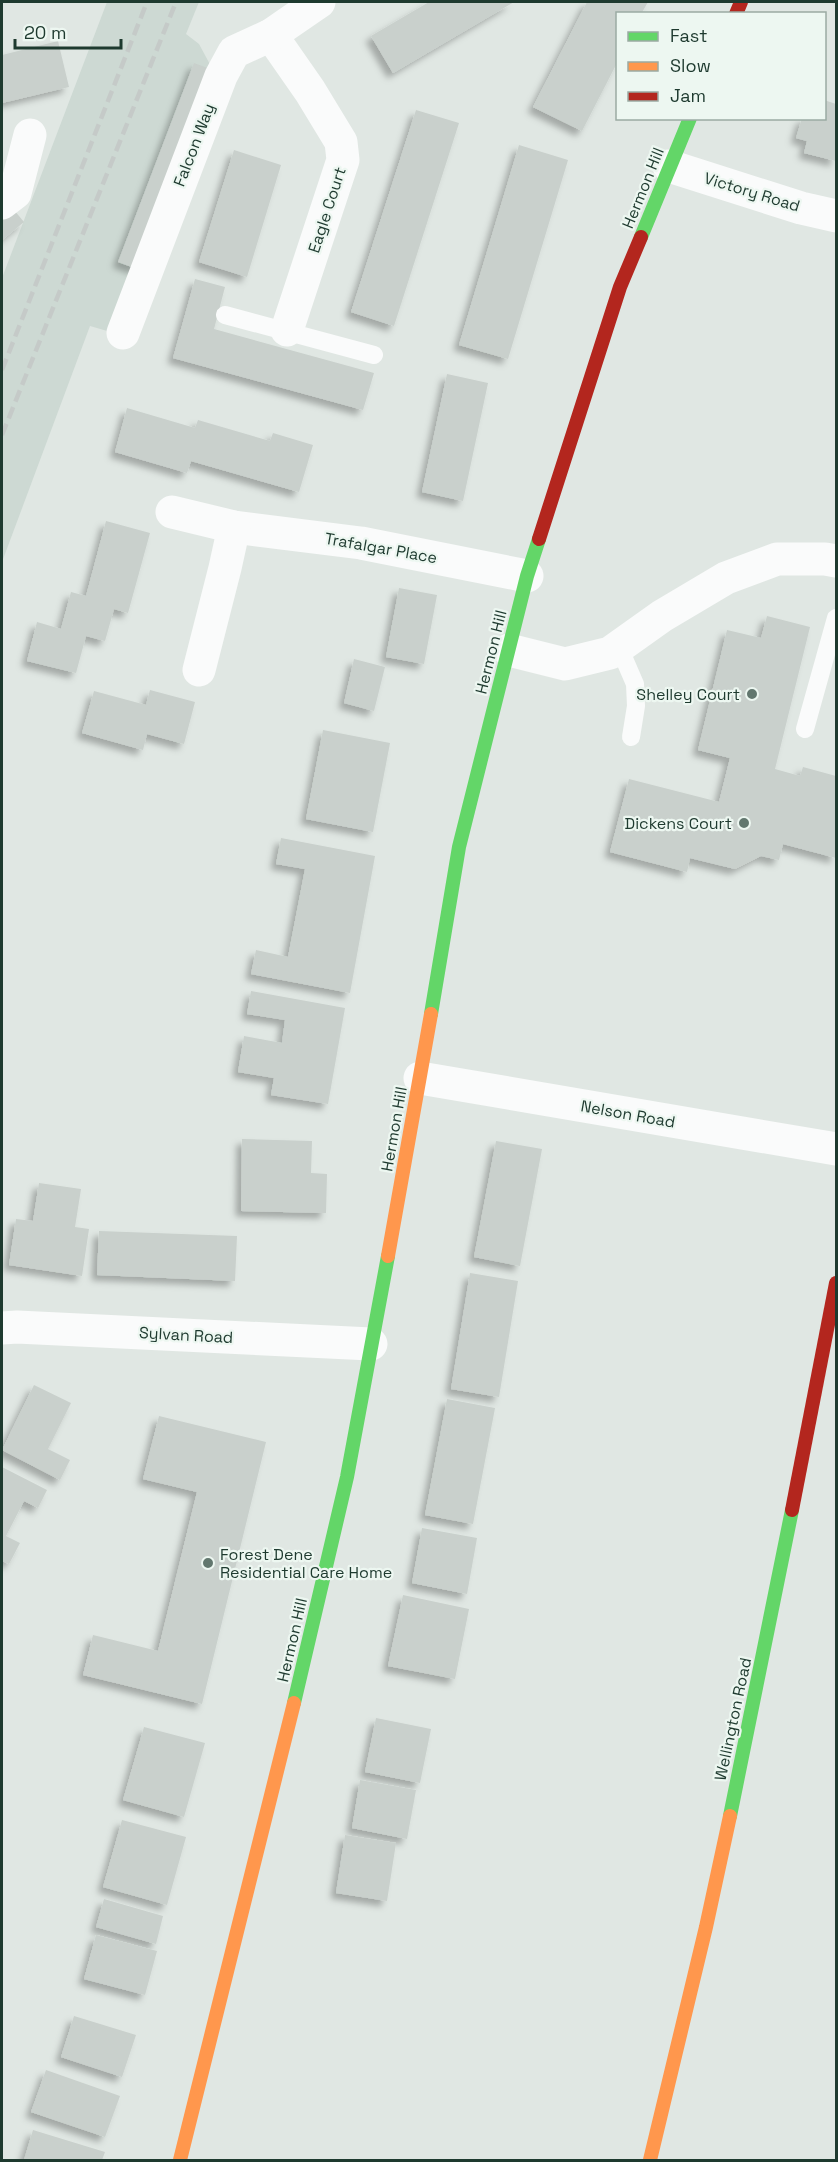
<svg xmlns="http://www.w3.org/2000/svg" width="838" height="2162" viewBox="0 0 838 2162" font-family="'Space Grotesk',sans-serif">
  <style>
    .built { fill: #cdd9d3 }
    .building { fill: #c9d0cc; filter: url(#shadow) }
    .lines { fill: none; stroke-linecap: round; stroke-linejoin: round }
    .lane { stroke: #fafbfb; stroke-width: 18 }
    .street { stroke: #fafbfb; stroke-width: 33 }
    .fast { stroke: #63d668; stroke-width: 14 }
    .slow { stroke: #ff974d; stroke-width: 14 }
    .jam { stroke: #b3261e; stroke-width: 14 }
    .rail { stroke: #c5cac8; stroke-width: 4.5; stroke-dasharray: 12 6; stroke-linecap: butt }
    .poi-dot { fill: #62776e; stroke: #edf7f1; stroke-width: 2 }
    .labels { text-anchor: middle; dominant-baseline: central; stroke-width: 4.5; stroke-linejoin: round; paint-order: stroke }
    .street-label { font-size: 16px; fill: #1e3a2f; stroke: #edf7f1 }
    .poi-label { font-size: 16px; fill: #1e3a2f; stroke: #edf7f1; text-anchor: end }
  </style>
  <defs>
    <filter id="shadow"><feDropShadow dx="-5.5" dy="5.5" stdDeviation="3" flood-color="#0004"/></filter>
  </defs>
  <rect width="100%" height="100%" fill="#e0e7e3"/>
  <!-- built -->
  <polygon class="built" points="107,2 199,2 186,34 199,44 213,70 114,333 90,326 2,562 2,278"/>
  <!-- building -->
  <g class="building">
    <polygon points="429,2 514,2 393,73 371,36"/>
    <polygon points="587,2 648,2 641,14 618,14 618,61 582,131 533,107"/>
    <polygon points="58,41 69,87 2,103 2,55"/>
    <polygon points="194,63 213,70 137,269 118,262"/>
    <polygon points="824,100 836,104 836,161 804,153 807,141 796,138 802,118 824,118"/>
    <polygon points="416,110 459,123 394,326 351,312"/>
    <polygon points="519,145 568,160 508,359 459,345"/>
    <polygon points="234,150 281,165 247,277 199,262"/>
    <polygon points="14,210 24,222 2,240 2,220"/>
    <polygon points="195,279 225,287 214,329 374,373 363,410 173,358"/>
    <polygon points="447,374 488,383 463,501 422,492"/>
    <polygon points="127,408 195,428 198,420 270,441 273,433 313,445 299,492 191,461 187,473 115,452"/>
    <polygon points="106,521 150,533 128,613 114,609 105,641 86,636 76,673 27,661 37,622 61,629 71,592 86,596"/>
    <polygon points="399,588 437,595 424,664 386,657"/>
    <polygon points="767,616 810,627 775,769 800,776 803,767 836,776 836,858 783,844 779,860 761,856 735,869 690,858 687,872 610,852 629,779 719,802 730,758 698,750 727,630 761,638"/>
    <polygon points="354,659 385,667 374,711 344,703"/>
    <polygon points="150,690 195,702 184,744 147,734 143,750 82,733 94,691 146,705"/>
    <polygon points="323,730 390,743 373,832 306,819"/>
    <polygon points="281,838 375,856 350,993 251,974 256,950 288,957 305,869 276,864"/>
    <polygon points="251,991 345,1008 328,1104 271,1095 274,1078 238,1072 244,1036 282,1043 285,1020 247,1014"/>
    <polygon points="242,1139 312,1141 311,1173 327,1174 326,1213 241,1211"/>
    <polygon points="496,1141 542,1149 520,1266 474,1257"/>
    <polygon points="39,1183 81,1189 75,1227 89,1229 82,1276 9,1265 16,1219 33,1221"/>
    <polygon points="99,1231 237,1236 235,1281 97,1275"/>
    <polygon points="470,1273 518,1281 499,1397 451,1389"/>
    <polygon points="34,1385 71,1403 48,1449 70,1460 60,1480 2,1450"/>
    <polygon points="447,1399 495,1408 473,1524 425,1515"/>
    <polygon points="159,1416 266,1442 202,1704 83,1675 93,1635 158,1651 197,1492 143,1479"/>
    <polygon points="2,1467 47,1490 38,1508 24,1501 6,1536 20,1543 9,1564 2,1561"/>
    <polygon points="422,1528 477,1538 467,1594 412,1583"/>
    <polygon points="403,1595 469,1609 455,1679 388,1666"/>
    <polygon points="376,1718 431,1729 420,1783 365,1772"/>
    <polygon points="144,1727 205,1743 184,1817 123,1800"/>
    <polygon points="360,1780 416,1790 407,1839 352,1828"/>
    <polygon points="122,1820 186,1837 167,1905 103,1887"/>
    <polygon points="345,1835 396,1843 387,1901 336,1893"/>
    <polygon points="104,1899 163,1916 156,1944 96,1927"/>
    <polygon points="96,1935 157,1951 145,1995 84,1979"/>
    <polygon points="74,2016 136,2035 122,2077 61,2057"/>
    <polygon points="46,2070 120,2096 105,2137 31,2112"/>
    <polygon points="33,2130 105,2152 102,2160 24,2160"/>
  </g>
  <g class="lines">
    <!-- lane -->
    <g class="lane">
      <polyline points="225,315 374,355"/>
      <polyline points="619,647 635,684 636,706 631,737"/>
      <polyline points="805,729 836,618"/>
    </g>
    <!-- street -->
    <g class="street">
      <polyline points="271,35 310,91 341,142 343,160 287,330"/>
      <polyline points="669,166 801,208 836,216"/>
      <polyline points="2,203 15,193 30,135"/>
      <polyline points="123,333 221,76 234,52 271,35 319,2"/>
      <polyline points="172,512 234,527 361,543 527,576"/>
      <polyline points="509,650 565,664 610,653 662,616 726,578 777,559 825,559 836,561"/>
      <polyline points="199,670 225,568 234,527"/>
      <polyline points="420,1078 836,1149"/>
      <polyline points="2,1328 17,1327 371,1344"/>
    </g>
    <!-- fast -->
    <g class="fast">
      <polyline points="641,237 690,118"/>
      <polyline points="431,1014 459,847 527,576 539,539"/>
      <polyline points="294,1703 347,1477 388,1256"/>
      <polyline points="730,1816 792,1510"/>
    </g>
    <!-- slow -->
    <g class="slow">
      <polyline points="388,1256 431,1014"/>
      <polyline points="180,2160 294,1703"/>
      <polyline points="650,2160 706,1927 730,1816"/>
    </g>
    <!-- jam -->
    <g class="jam">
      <polyline points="736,14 741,2"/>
      <polyline points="539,539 620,287 641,237"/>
      <polyline points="792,1510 836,1283"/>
    </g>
    <!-- rail -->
    <g class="rail">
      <polyline points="2,370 147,2"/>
      <polyline points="2,435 176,2"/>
    </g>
  </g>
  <!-- markers -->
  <g class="poi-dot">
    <circle cx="752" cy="694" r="6"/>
    <circle cx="744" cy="823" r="6"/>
    <circle cx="208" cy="1563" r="6"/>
  </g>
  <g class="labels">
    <!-- street labels -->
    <g class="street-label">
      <text transform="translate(194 145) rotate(-69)">Falcon Way</text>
      <text transform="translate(643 188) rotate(-68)">Hermon Hill</text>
      <text transform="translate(752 192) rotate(17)">Victory Road</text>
      <text transform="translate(327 210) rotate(-72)">Eagle Court</text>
      <text transform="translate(381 548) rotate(10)">Trafalgar Place</text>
      <text transform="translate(491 652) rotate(-76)">Hermon Hill</text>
      <text transform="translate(628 1114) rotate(10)">Nelson Road</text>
      <text transform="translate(394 1129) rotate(-80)">Hermon Hill</text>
      <text transform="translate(186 1335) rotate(3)">Sylvan Road</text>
      <text transform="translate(292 1640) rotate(-77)">Hermon Hill</text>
      <text transform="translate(733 1719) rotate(-78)">Wellington Road</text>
    </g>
    <!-- poi labels -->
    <g class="poi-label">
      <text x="740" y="694">Shelley Court</text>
      <text x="732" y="823">Dickens Court</text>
      <text x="220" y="1554" text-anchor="start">Forest Dene<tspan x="220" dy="18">Residential Care Home</tspan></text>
    </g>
  </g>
  <!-- border -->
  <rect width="838" height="2162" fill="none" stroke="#1e3a2f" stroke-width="6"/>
  <!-- legend -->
  <rect x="616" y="12" width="210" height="108" fill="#edf7f1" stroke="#9aaba3" stroke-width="1.5"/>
  <rect x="628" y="32" width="30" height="9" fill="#63d668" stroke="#9aaba3" stroke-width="1.5"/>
  <text x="670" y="42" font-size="18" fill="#1e3a2f">Fast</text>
  <rect x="628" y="62" width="30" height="9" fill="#ff974d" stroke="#9aaba3" stroke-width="1.5"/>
  <text x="670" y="72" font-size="18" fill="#1e3a2f">Slow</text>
  <rect x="628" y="92" width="30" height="9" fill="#b3261e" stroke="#9aaba3" stroke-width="1.5"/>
  <text x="670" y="102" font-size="18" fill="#1e3a2f">Jam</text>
  <!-- scale -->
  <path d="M15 39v9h106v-9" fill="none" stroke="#1e3a2f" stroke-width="3"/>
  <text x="24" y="39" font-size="18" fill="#1e3a2f" stroke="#edf7f1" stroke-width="4.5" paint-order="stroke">20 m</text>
</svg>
